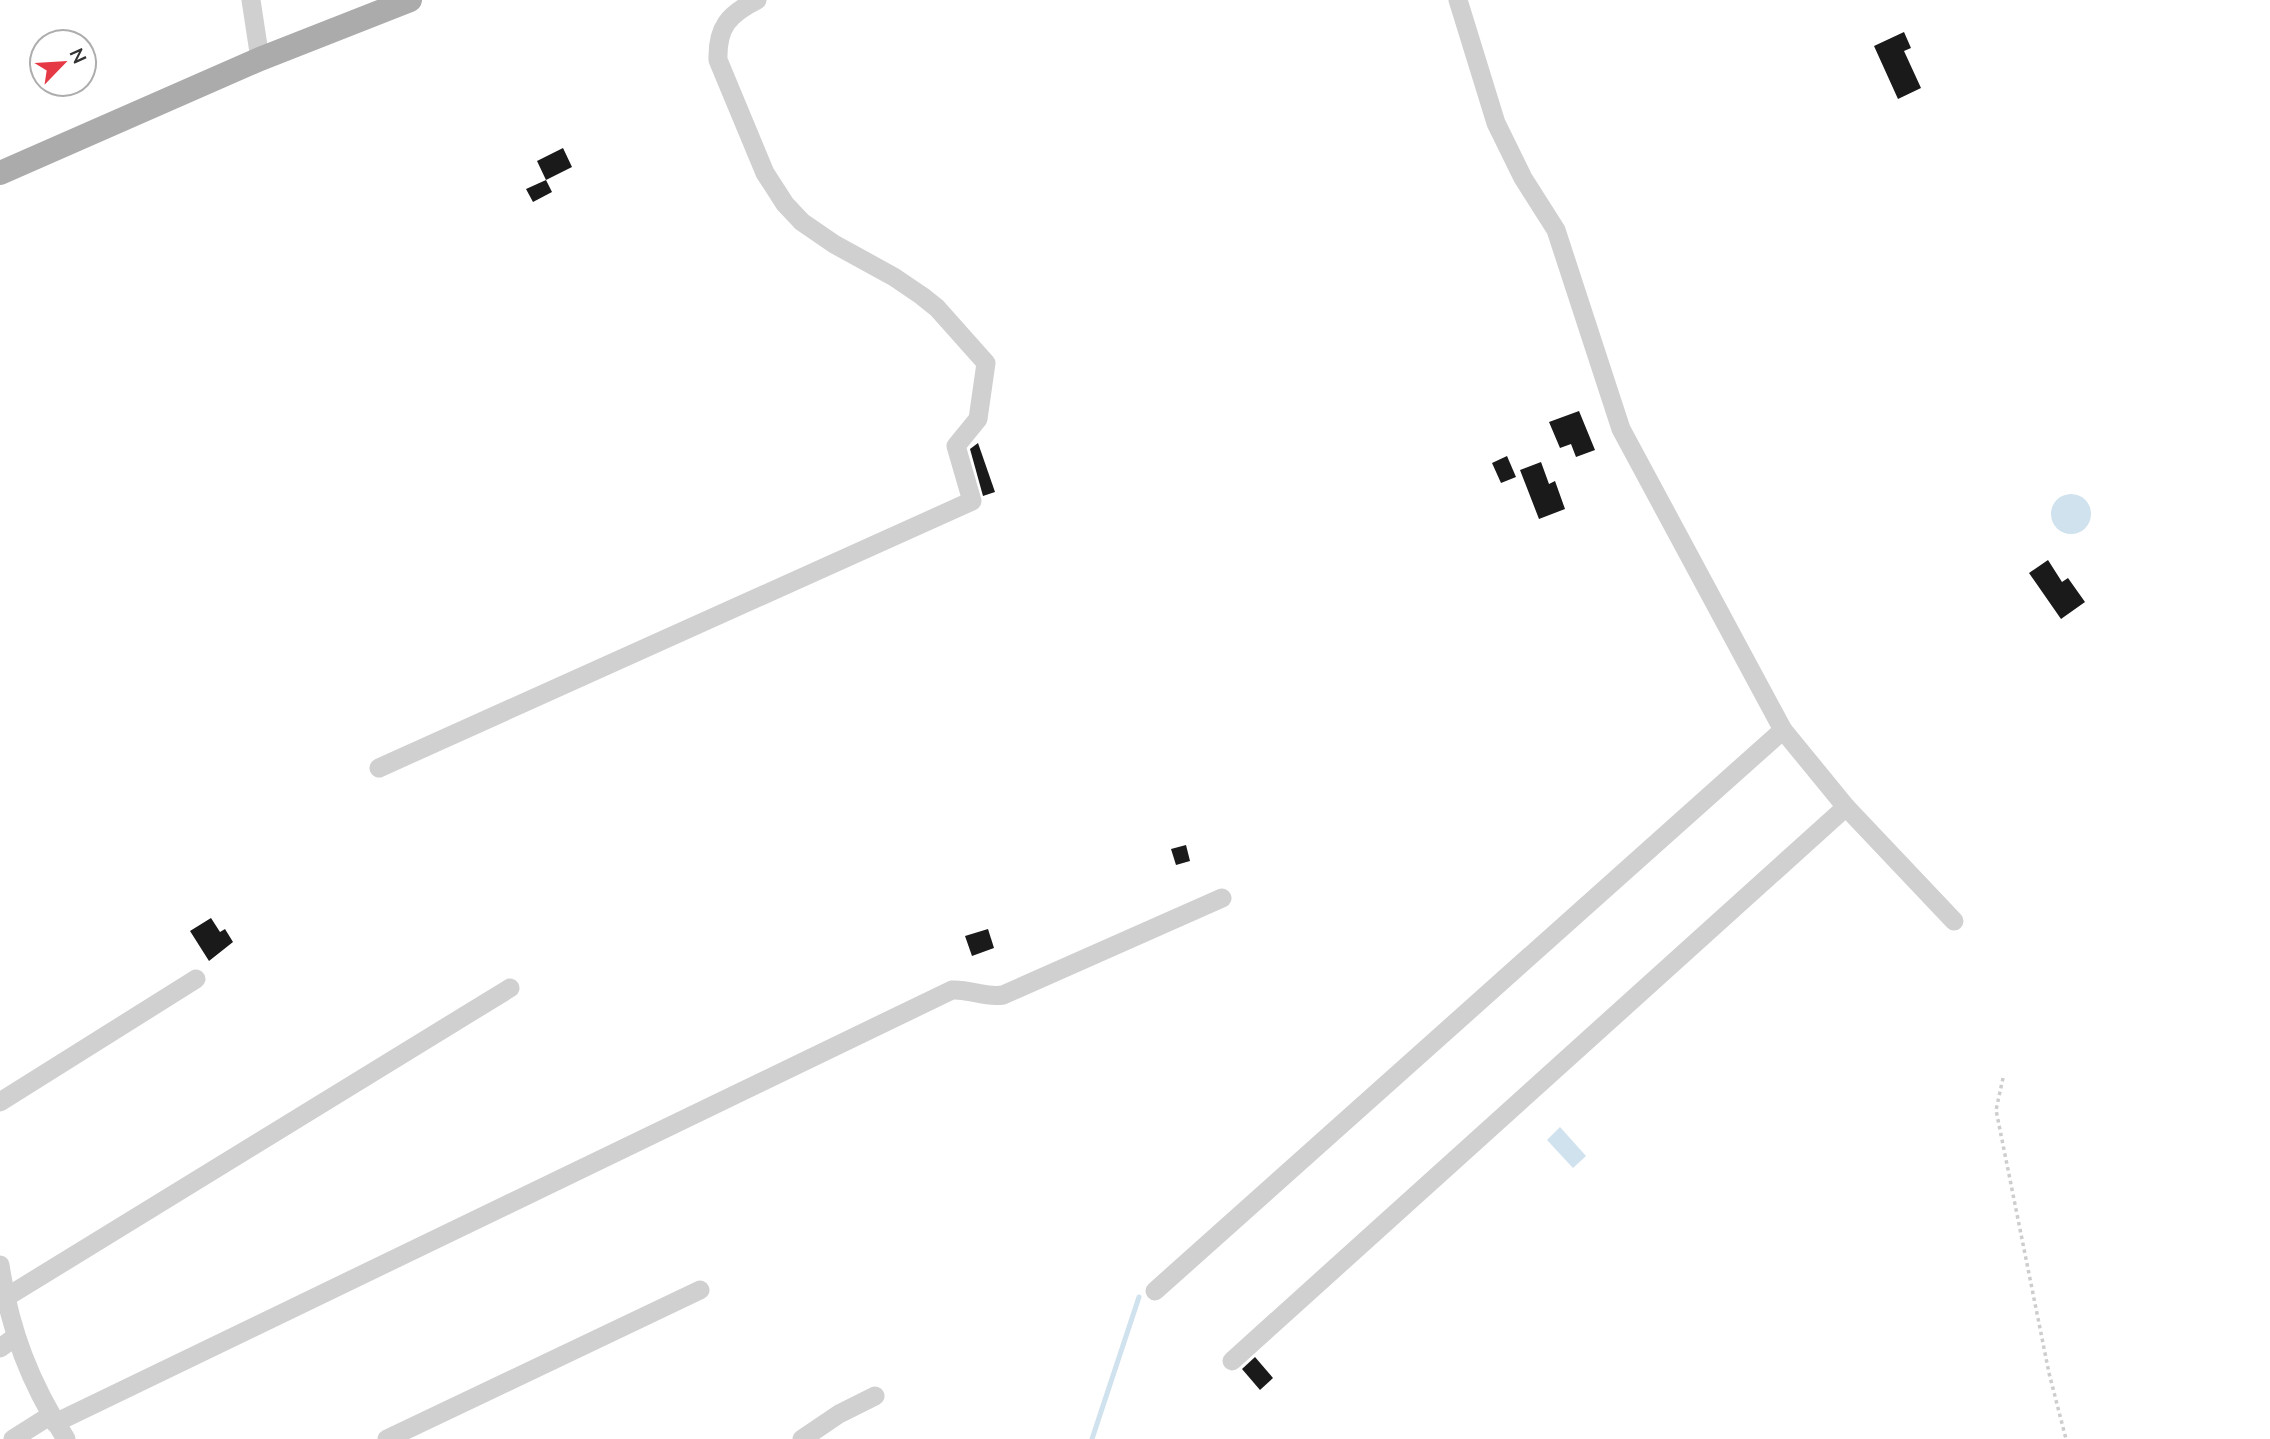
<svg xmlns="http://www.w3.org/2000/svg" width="2270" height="1439" viewBox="0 0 2270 1439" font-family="'Nunito Sans',sans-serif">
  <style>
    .water { fill: #cfe2ee }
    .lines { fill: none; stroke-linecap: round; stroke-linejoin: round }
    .stream { stroke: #cfe2ee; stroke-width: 5 }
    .building { fill: #1a1a1a }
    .path { stroke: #cdcdcd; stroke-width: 3.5; stroke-dasharray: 3.5 3.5; stroke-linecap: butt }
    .minor { stroke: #d0d0d0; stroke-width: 19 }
    .major { stroke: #ababab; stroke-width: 24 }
  </style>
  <rect width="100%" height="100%" fill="#fff"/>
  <!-- water -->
  <g class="water">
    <circle cx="2071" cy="514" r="20"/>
    <polygon points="1560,1127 1586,1156 1573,1168 1547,1140"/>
  </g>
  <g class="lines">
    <!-- stream -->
    <polyline class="stream" points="1092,1439 1139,1297"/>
  </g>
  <!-- building -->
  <g class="building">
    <polygon points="1904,32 1911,48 1904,51 1921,88 1898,99 1874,46"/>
    <polygon points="563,148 572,167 546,180 537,161"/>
    <polygon points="546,180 552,192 533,202 526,189"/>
    <polygon points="1579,411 1595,450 1576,457 1571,444 1560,448 1549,422"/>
    <polygon points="978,443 995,492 983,496 970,449"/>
    <polygon points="1507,456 1516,477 1501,483 1492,463"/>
    <polygon points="1541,462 1549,484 1555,481 1565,509 1539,519 1520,470"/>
    <polygon points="2048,560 2062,582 2068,578 2085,602 2061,619 2029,573"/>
    <polygon points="1186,845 1190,861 1176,865 1171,849"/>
    <polygon points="211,918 220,932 225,929 233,942 209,961 190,931"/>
    <polygon points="988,929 994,948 972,956 965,936"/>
    <polygon points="1255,1357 1273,1378 1260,1390 1242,1369"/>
  </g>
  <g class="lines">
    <!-- path -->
    <polyline class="path" points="2003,1078 1996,1110 2049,1373 2066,1439"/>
    <!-- minor -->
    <g class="minor">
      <polyline points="251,0 260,59"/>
      <polyline points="1458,0 1496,123 1523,178 1556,230 1621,429 1783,730 1846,807 1954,921"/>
      <path d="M 379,768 L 972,501 L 956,446 L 978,419 L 986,363 L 937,308 L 922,296 L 894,277 L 834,244 L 802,222 L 785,204 L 765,173 L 718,60 C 717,27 729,14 757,0"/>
      <polyline points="0,1102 196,979"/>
      <path d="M 0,1265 C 10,1331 30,1383 66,1439"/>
      <polyline points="1155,1291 1783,730"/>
      <polyline points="5,1298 510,988"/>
      <polyline points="0,1348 14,1338"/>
      <polyline points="1232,1361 1846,807"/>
      <path d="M 55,1423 L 952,990 C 971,989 984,998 1003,995 L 1222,898"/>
      <polyline points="13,1439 51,1415"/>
      <polyline points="387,1439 700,1290"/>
      <polyline points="802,1439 839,1414 875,1396"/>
    </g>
    <!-- major -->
    <polyline class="major" points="0,173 260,59 410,0"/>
  </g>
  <!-- north arrow -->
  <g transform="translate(63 63) rotate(65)"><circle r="33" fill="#ffffff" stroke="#adadad" stroke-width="2"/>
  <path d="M0-5L12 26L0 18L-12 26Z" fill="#e63946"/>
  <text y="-10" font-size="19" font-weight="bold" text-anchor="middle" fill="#333333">N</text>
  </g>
</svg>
